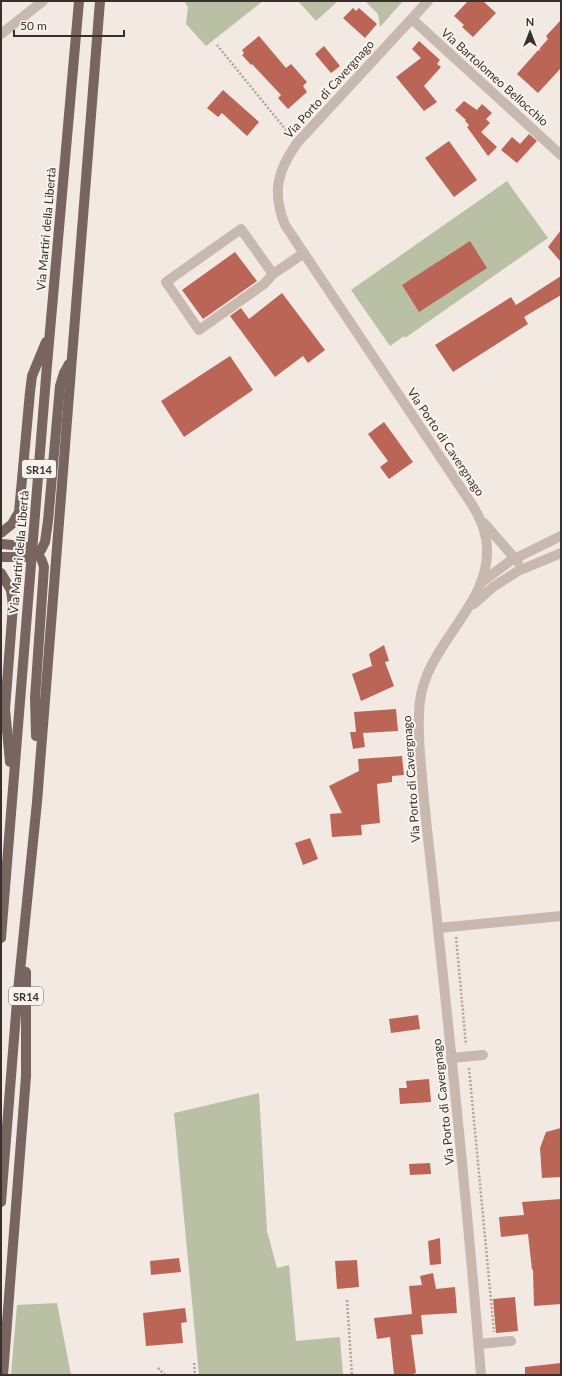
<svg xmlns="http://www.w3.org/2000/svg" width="562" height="1376" viewBox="0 0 562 1376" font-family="Lato,sans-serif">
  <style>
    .green { fill: #b9c0a3 }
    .building { fill: #bb6556 }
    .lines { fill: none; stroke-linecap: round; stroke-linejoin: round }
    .path { stroke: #b5a299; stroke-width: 2.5; stroke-dasharray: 2 2; stroke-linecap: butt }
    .minor { stroke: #c9b8ae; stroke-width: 10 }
    .major { stroke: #79655f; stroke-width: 10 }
    .labels { text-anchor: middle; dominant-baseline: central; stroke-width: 4; stroke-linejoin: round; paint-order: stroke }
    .shield { fill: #f9f3ee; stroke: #736a66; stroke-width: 1 }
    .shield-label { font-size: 11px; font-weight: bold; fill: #392f2c }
    .street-label { font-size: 12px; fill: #392f2c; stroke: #f9f3ee }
  </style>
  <rect width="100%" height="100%" fill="#f2e9e2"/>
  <!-- green -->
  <g class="green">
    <polygon points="184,1 263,1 206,46 186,24 188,7"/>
    <polygon points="298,1 338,1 316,21"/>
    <polygon points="365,1 403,1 380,27 378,14"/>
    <polygon points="507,181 548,238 405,338 404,336 390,346 351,290"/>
    <polygon points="259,1093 267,1231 277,1268 289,1265 296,1341 340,1337 343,1375 199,1375 174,1113"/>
    <polygon points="57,1303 71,1375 11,1375 17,1305"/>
  </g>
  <!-- building -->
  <g class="building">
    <polygon points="468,1 483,1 496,13 473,37 462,27 464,25 454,16"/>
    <polygon points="353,8 356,11 359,8 377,24 365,38 343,18"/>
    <polygon points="561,20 561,68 538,93 517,74 548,39 546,36"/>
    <polygon points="259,36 286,68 291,64 307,82 303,86 307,92 288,109 278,98 281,95 252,64 251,65 242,55 244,53 242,50"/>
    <polygon points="419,41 440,60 437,64 441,67 424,86 437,102 424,111 396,77 421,58 412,49"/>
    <polygon points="324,46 340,66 331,73 315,54"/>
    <polygon points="223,90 259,122 247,136 222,113 218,117 207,108"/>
    <polygon points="464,101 477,110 482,104 492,113 486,119 490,123 481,132 497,147 488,156 467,127 469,125 465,121 466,120 455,110"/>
    <polygon points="529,134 537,141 517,163 501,150 512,137 520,144"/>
    <polygon points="449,141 477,180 454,197 425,158"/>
    <polygon points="561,230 561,262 548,247"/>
    <polygon points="470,241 487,268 419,312 402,285"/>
    <polygon points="235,252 257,281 203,319 182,290"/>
    <polygon points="561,276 561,295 524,317 528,324 453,372 435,345 511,297 516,305"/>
    <polygon points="282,293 325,350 308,363 303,356 275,377 230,316 241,308 249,319"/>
    <polygon points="230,356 253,390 184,437 161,401"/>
    <polygon points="384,422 413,462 389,479 380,467 388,461 368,434"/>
    <polygon points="384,645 389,661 385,662 394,686 361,701 352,674 372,666 369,654"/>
    <polygon points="396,709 398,731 363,733 365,747 353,749 350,732 356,732 354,712"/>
    <polygon points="402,756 404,775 392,776 392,782 377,784 380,823 361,825 362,835 332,837 330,814 342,813 329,786 359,771 358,759"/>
    <polygon points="310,838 318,859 303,865 295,843"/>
    <polygon points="418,1015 420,1029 391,1033 389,1019"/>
    <polygon points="429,1079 431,1102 400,1104 399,1088 407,1088 406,1081"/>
    <polygon points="561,1128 561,1177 542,1178 540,1148 546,1132"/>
    <polygon points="430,1163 431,1174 410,1175 409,1164"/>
    <polygon points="561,1199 561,1304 534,1306 533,1269 532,1270 528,1234 501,1237 499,1217 524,1215 522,1202"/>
    <polygon points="440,1238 441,1264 430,1265 428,1241"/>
    <polygon points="179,1258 181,1272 151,1275 150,1261"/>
    <polygon points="357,1260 359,1287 337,1289 335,1261"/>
    <polygon points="433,1273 436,1289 455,1287 457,1313 421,1315 423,1334 411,1335 416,1373 414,1373 415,1375 394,1375 390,1337 377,1339 374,1318 412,1314 409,1286 422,1285 420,1276"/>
    <polygon points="515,1297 518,1331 496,1333 493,1299"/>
    <polygon points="185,1308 187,1322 181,1323 183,1343 146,1346 143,1313"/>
    <polygon points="561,1363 561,1375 525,1375 525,1367"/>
  </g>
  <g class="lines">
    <!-- path -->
    <g class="path">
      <polyline points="217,45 290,135"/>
      <polyline points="456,937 466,1045"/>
      <polyline points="469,1068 494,1332"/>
      <polyline points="347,1300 352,1375"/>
      <polyline points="194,1363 195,1375"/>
      <polyline points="158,1368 165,1375"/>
    </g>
    <!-- minor -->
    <g class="minor">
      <path d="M 428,1 L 297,143 C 277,171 272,193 285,225 L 473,506 C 479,516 484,527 486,539 C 495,593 445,630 427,675 C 422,687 419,702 419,715 C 418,736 420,757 422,777 C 426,828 433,878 438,929 C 454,1077 469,1226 481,1375"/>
      <polyline points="412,19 561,155"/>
      <polyline points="1,34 43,1"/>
      <polyline points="273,274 241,229 166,282 199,330 264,284 273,274 304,253"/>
      <polyline points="484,523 518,562"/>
      <polyline points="482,582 510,561 561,536"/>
      <polyline points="474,604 493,587 518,571 561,553"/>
      <polyline points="438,928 561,916"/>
      <polyline points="451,1058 483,1055"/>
      <polyline points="479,1344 511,1341"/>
    </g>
    <!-- major -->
    <g class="major">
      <polyline points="1,533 12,524 19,512 30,392 32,376 46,342"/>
      <path d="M 1,544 C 21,546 38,543 44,567 L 35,698 L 36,736"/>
      <polyline points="1,557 31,557 41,550 45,542 48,521 60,386 64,373 69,364"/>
      <polyline points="1,573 11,590 13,606 5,709 10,762"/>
      <polyline points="1,938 47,365 79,1"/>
      <polyline points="1,1202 17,1001 37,802 100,1"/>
      <polyline points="3,1375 26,1076 26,972"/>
    </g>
  </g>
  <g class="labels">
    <!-- shield labels -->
    <g class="shield">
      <rect x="22" y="460" width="34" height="18" rx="3"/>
      <rect x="9" y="987" width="34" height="18" rx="3"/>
    </g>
    <g class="shield-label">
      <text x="39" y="469">SR14</text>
      <text x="26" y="996">SR14</text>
    </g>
    <!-- street labels -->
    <g class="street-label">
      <text transform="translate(495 77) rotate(42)">Via Bartolomeo Bellocchio</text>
      <text transform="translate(329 89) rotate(-48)">Via Porto di Cavergnago</text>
      <text transform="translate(46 229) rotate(-85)">Via Martiri della Libertà</text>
      <text transform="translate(446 442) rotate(56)">Via Porto di Cavergnago</text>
      <text transform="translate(19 552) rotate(-85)">Via Martiri della Libertà</text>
      <text transform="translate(411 779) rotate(-94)">Via Porto di Cavergnago</text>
      <text transform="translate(443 1102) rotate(-96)">Via Porto di Cavergnago</text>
    </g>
  </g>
  <!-- border -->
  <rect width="562" height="1376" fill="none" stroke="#392f2c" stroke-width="4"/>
  <!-- north arrow -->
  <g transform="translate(530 32)" stroke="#f9f3ee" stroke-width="3" paint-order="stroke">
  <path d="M0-3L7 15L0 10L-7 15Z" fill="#392f2c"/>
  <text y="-6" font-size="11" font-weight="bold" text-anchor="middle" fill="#392f2c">N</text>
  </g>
  <!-- scale -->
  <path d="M14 30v6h110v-6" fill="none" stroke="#392f2c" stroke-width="2"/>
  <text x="20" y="30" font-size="12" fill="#392f2c" stroke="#f9f3ee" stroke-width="3" paint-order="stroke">50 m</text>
</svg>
